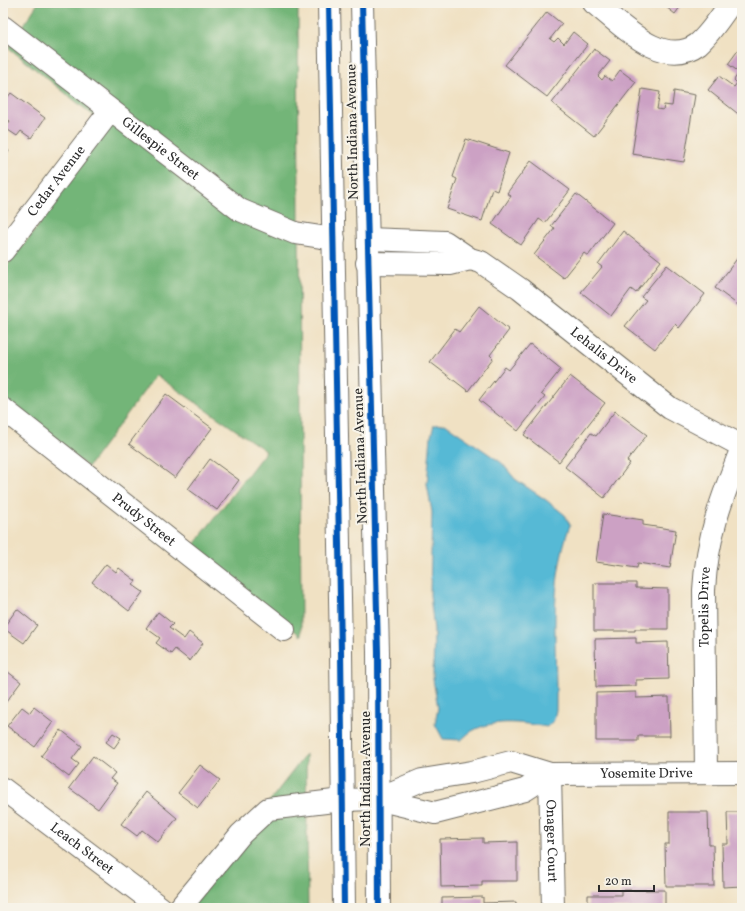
<svg xmlns="http://www.w3.org/2000/svg" width="745" height="911" viewBox="0 0 745 911" font-family="Vollkorn,serif">
  <style>
    .forest { fill: #73b578; stroke: #4f7052 }
    .water { fill: #57b9d5; stroke: #417280 }
    .building { fill: #cca1c4 }
    .lines { fill: none; stroke-linecap: round; stroke-linejoin: round }
    .minor-casing { stroke: #706b60; stroke-width: 24 }
    .major-casing { stroke: #706b60; stroke-width: 24 }
    .minor { stroke: #fff; stroke-width: 22 }
    .major { stroke: #fff; stroke-width: 22 }
    .cycleway-casing { stroke: #f7f3e8; stroke-width: 8 }
    .cycleway { stroke: #0057b8; stroke-width: 6 }
    .labels { text-anchor: middle; dominant-baseline: central; stroke-width: 4; stroke-linejoin: round; paint-order: stroke }
    .street-label { font-size: 14px; fill: #2b2b2b; stroke: #f7f3e8 }
  </style>
  <rect width="100%" height="100%" fill="#f7f3e8"/>
  <filter id="ink" filterUnits="userSpaceOnUse"><feTurbulence type="fractalNoise" baseFrequency=".025" numOctaves="2"/><feDisplacementMap in="SourceGraphic" scale="8" xChannelSelector="R" yChannelSelector="G"/><feConvolveMatrix kernelMatrix="1 2 1 2 8 2 1 2 1" color-interpolation-filters="sRGB"/></filter>
  <filter id="wash" filterUnits="userSpaceOnUse"><feTurbulence type="fractalNoise" baseFrequency=".012" numOctaves="4" result="noise"/><feDisplacementMap in="SourceGraphic" scale="16" xChannelSelector="R" yChannelSelector="G"/><feGaussianBlur stdDeviation="0.9" result="paint"/><feColorMatrix in="noise" values="0 0 0 0 0 0 0 0 0 0 0 0 0 0 0 0 0 1.4 0 .05"/><feComposite in="paint" operator="in"/></filter>
  <g filter="url(#wash)">
    <rect width="100%" height="100%" fill="#f0e1c3"/>
    <!-- forest -->
    <g class="forest">
      <polygon points="38,3 298,3 301,636 193,546 266,451 156,375 88,467 3,404 3,271 39,225 99,120 9,48"/>
      <polygon points="306,754 308,908 187,908"/>
    </g>
    <!-- water -->
    <path class="water" d="M 445,424 L 502,463 L 515,479 L 546,500 L 565,515 L 570,525 C 548,586 557,647 556,710 L 554,720 L 547,727 C 524,723 498,719 476,729 C 470,731 465,737 461,740 L 443,739 L 435,724 L 438,708 L 433,679 L 434,630 L 430,595 L 432,512 L 427,484 L 431,436 L 434,425 Z"/>
    <g id="blocks">
      <!-- building -->
      <g class="building">
        <polygon points="661,3 683,3 675,14"/>
        <polygon points="547,12 562,24 550,39 554,42 558,38 564,44 573,32 588,44 547,97 505,65"/>
        <polygon points="594,49 610,61 598,76 602,80 605,76 612,81 620,70 636,82 594,136 552,103"/>
        <polygon points="739,49 742,51 742,117 708,90 719,76 734,87 737,83 734,80 739,72 728,64"/>
        <polygon points="642,89 660,92 657,109 663,110 664,105 672,106 674,91 695,95 684,162 632,154"/>
        <polygon points="11,93 45,118 31,138 21,131 17,136 5,128 10,121 3,116 3,103"/>
        <polygon points="466,139 509,153 497,191 492,189 482,221 447,209 457,179 453,177"/>
        <polygon points="3,147 9,151 3,159"/>
        <polygon points="531,161 570,190 545,223 539,219 521,245 492,224 511,196 507,193"/>
        <polygon points="576,194 613,223 588,256 584,253 564,278 534,255 555,228 551,226"/>
        <polygon points="623,231 661,261 636,293 631,289 611,316 581,292 602,267 598,264"/>
        <polygon points="742,252 742,308 715,288"/>
        <polygon points="667,265 705,294 679,328 675,324 655,349 625,326 646,300 641,297"/>
        <polygon points="479,306 509,330 490,355 493,358 468,391 430,362 455,329 459,332"/>
        <polygon points="530,344 561,369 541,394 545,397 518,431 479,400 505,367 509,370"/>
        <polygon points="570,376 605,403 559,462 524,435"/>
        <polygon points="166,394 212,428 175,478 129,444"/>
        <polygon points="615,411 647,435 627,461 630,463 604,498 565,467 591,433 596,436"/>
        <polygon points="210,459 239,480 217,510 188,489"/>
        <polygon points="603,514 643,520 643,525 676,530 670,568 638,563 637,568 596,562"/>
        <polygon points="106,564 116,572 119,568 136,581 133,585 143,592 129,611 92,582"/>
        <polygon points="594,583 636,583 636,588 668,589 668,629 635,629 635,631 594,631"/>
        <polygon points="17,609 37,625 24,643 3,628"/>
        <polygon points="158,612 173,624 169,628 184,639 189,632 203,643 190,661 175,649 171,654 156,643 160,638 146,628"/>
        <polygon points="636,638 636,643 668,642 669,679 636,680 636,686 596,687 595,639"/>
        <polygon points="3,668 21,682 3,706"/>
        <polygon points="636,692 636,698 669,697 670,736 638,736 638,741 596,741 596,693"/>
        <polygon points="22,707 30,713 34,707 53,722 35,747 7,726"/>
        <polygon points="61,730 82,746 72,759 79,764 69,777 41,756"/>
        <polygon points="113,733 121,738 114,748 106,742"/>
        <polygon points="93,756 115,773 110,779 117,783 98,809 69,788"/>
        <polygon points="200,765 220,780 198,808 178,793"/>
        <polygon points="146,792 177,818 158,842 142,830 137,836 121,824"/>
        <polygon points="669,812 708,812 709,845 713,845 714,886 666,886 665,844 669,844"/>
        <polygon points="727,812 742,812 742,886 723,887 722,844 728,844"/>
        <polygon points="483,838 483,843 517,842 517,881 482,881 482,886 441,887 440,839"/>
        <polygon points="621,890 665,890 665,908 588,908 588,895 621,895"/>
        <polygon points="483,897 483,903 516,902 516,908 442,908 442,898"/>
      </g>
    </g>
  </g>
  <g filter="url(#ink)">
    <use href="#blocks" fill-opacity="0" stroke="#706b60" stroke-width="1"/>
    <g class="lines">
      <!-- minor casing -->
      <g class="minor-casing">
        <g id="minor">
          <path d="M 594,3 C 621,24 663,70 698,44 C 711,33 721,16 731,3"/>
          <path id="s1" d="M 3,27 L 240,210 L 295,233 L 334,239"/>
          <path id="s2" d="M 368,239 L 445,242 L 470,259 L 481,262 L 520,289 L 670,408 L 742,446"/>
          <path id="s3" d="M 3,251 L 110,111"/>
          <polyline points="367,263 450,264 470,259"/>
          <path id="s4" d="M 3,409 L 284,630"/>
          <path id="s5" d="M 706,773 L 704,590 C 707,536 722,497 742,448"/>
          <path id="s6" d="M 550,774 L 553,908"/>
          <path id="s7" d="M 3,789 L 161,908"/>
          <path id="s8" d="M 377,799 L 422,780 L 472,772 L 511,762 L 550,774 L 742,773"/>
          <polyline points="180,908 241,834 268,809 342,800 377,799 435,813 525,790 550,774"/>
        </g>
      </g>
      <!-- major casing -->
      <g class="major-casing">
        <g id="major">
          <polyline points="329,3 341,652 344,908"/>
          <polyline points="362,3 378,652 379,908"/>
        </g>
      </g>
      <!-- minor -->
      <use href="#minor" class="minor"/>
      <!-- major -->
      <use href="#major" class="major"/>
      <!-- cycleway casing -->
      <g class="cycleway-casing">
        <g id="cycleway">
          <polyline points="329,3 341,652 344,908"/>
          <polyline points="362,3 378,652 379,908"/>
        </g>
      </g>
      <!-- cycleway -->
      <use href="#cycleway" class="cycleway"/>
    </g>
  </g>
  <g class="labels">
    <!-- street labels -->
    <g class="street-label">
      <text transform="translate(353 132) rotate(-91)">North Indiana Avenue</text>
      <text stroke="none"><textPath href="#s1" startOffset="199">Gillespie Street</textPath></text>
      <text stroke="none"><textPath href="#s3" startOffset="88">Cedar Avenue</textPath></text>
      <text stroke="none"><textPath href="#s2" startOffset="273">Lehalis Drive</textPath></text>
      <text transform="translate(361 456) rotate(-92)">North Indiana Avenue</text>
      <text stroke="none"><textPath href="#s4" startOffset="179">Prudy Street</textPath></text>
      <text stroke="none"><textPath href="#s5" startOffset="166">Topelis Drive</textPath></text>
      <text stroke="none"><textPath href="#s8" startOffset="277">Yosemite Drive</textPath></text>
      <text transform="translate(366 779) rotate(-90)">North Indiana Avenue</text>
      <text stroke="none"><textPath href="#s6" startOffset="67">Onager Court</textPath></text>
      <text stroke="none"><textPath href="#s7" startOffset="99">Leach Street</textPath></text>
    </g>
  </g>
  <!-- margin -->
  <rect width="745" height="911" fill="none" stroke="#f7f3e8" stroke-width="16"/>
  <!-- scale -->
  <path d="M599 885v6h55v-6" fill="none" stroke="#2b2b2b" stroke-width="2"/>
  <text x="605" y="885" font-size="12" fill="#2b2b2b" stroke="#f7f3e8" stroke-width="3" paint-order="stroke">20 m</text>
</svg>
